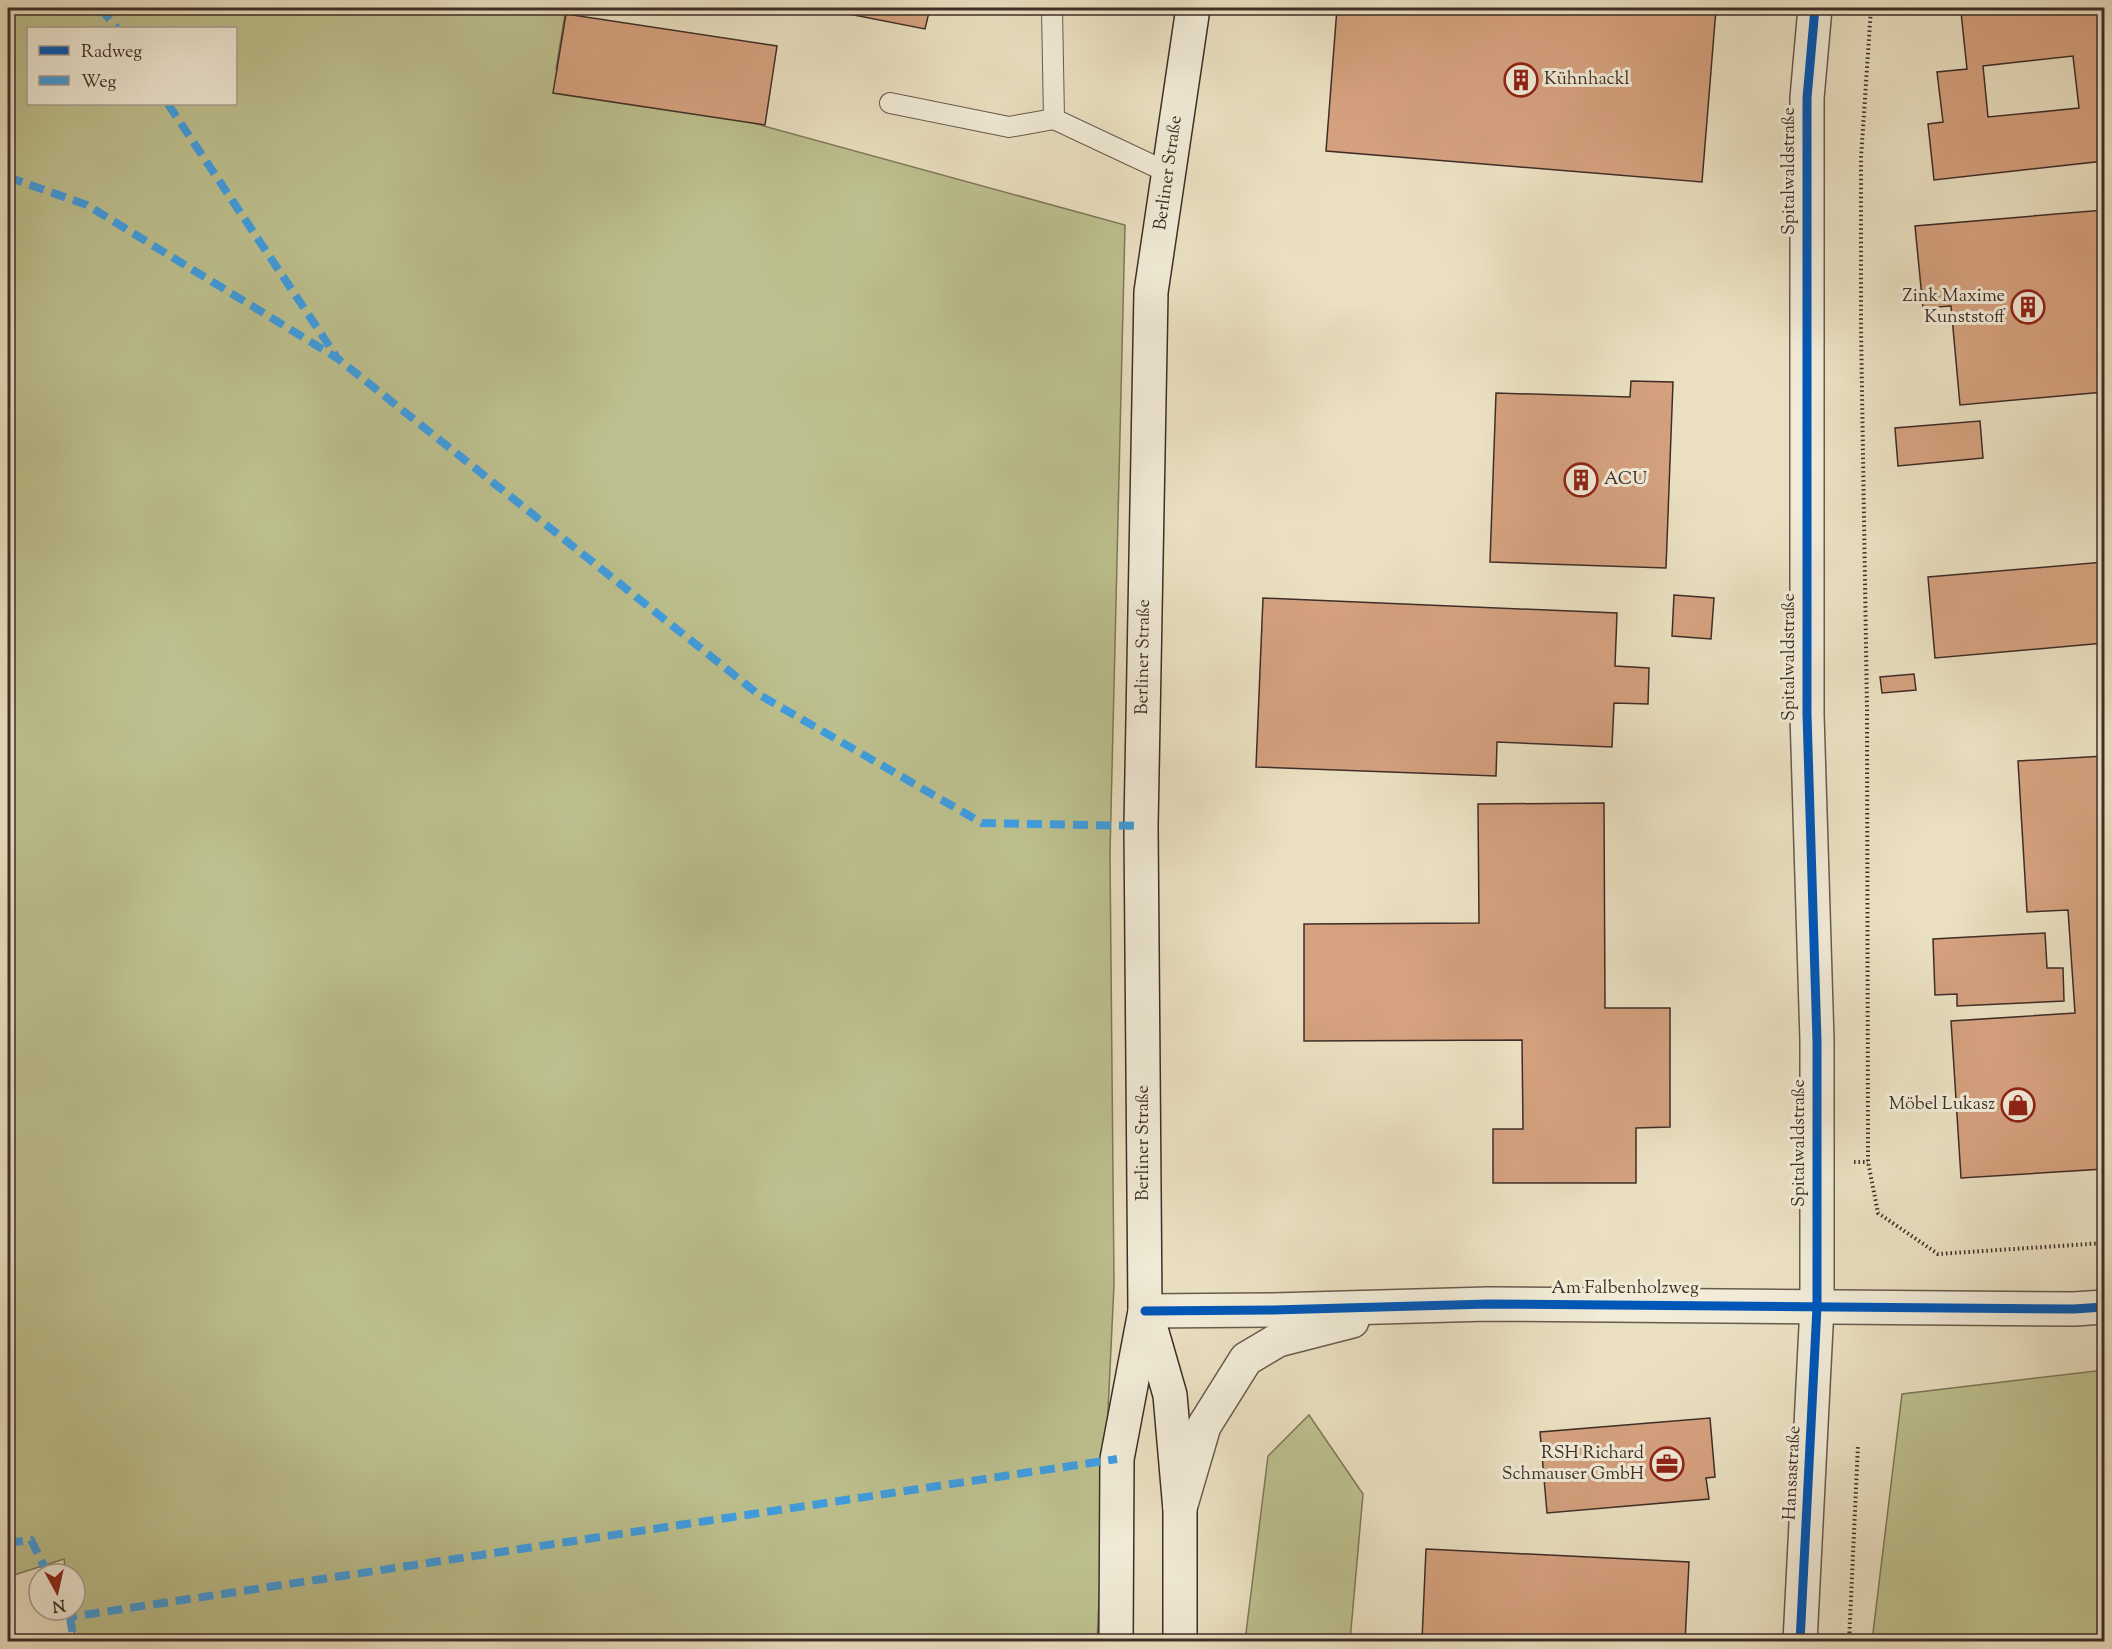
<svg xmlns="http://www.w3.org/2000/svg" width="2112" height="1649" viewBox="0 0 2112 1649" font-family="'Sorts Mill Goudy',serif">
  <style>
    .green { fill: #bdc08e; stroke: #7e775b; stroke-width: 1.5; fill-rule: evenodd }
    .building { fill: #d5a17f; stroke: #3e2e28; stroke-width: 1.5; fill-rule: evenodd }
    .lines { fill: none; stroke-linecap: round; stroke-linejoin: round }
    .service-casing { stroke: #695a4e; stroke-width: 22 }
    .minor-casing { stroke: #695a4e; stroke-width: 36 }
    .tertiary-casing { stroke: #695a4e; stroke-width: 36 }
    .secondary-casing { stroke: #3e2e28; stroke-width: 36 }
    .path { stroke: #3e2e28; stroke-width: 4; stroke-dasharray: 1.5 3; stroke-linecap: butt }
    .service { stroke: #f1ebd7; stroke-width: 20 }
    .minor { stroke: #f1ebd7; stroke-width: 33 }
    .tertiary { stroke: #f1ebd7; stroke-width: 33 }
    .secondary { stroke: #f1ebd7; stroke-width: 33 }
    .quiet { stroke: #3f9de0; stroke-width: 8; stroke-dasharray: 15 8; stroke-linecap: butt }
    .cycleway-casing { stroke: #f1ebd7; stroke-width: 13 }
    .cycleway { stroke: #0057b8; stroke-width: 9 }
    .labels { text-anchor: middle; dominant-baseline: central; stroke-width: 6; stroke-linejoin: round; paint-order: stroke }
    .poi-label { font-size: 18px; fill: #3e2e28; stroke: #f1ebd7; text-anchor: end }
    .street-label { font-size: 18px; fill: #3e2e28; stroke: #f1ebd7 }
  </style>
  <rect width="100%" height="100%" fill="#eae0c1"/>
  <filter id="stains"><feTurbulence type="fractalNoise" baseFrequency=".00333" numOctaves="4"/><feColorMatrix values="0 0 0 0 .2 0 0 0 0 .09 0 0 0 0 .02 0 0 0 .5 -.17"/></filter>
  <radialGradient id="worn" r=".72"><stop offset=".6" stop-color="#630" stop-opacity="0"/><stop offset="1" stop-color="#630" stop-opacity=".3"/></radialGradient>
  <!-- green -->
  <g class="green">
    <path d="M 8,8 L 566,8 L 556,69 L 1125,225 L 1110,854 L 1114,1285 L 1097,1641 L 75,1641 L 71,1610 L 75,1610 L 75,1574 L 66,1574 L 64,1559 L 8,1577 ZM 28,28 L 236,28 L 236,104 L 28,104 Z"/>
    <polygon points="2104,1370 2104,1641 1872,1641 1902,1394"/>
    <polygon points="1309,1415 1363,1494 1350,1641 1245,1641 1268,1456"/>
  </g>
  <!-- building -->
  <g class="building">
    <polygon points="818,8 930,8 925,29"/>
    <polygon points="1337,8 1716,9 1702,182 1326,151"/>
    <path d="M 2005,8 L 2104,8 L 2104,161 L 1934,180 L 1928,124 L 1943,122 L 1937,72 L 1967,69 L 1961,12 ZM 2073,56 L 2079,108 L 1988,117 L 1983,66 Z"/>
    <polygon points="566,14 777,46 765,125 553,93"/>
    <polygon points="2104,210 2104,392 1960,405 1951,306 1923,308 1915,226"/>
    <polygon points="1631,381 1673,382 1666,568 1490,562 1496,393 1630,397"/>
    <polygon points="1980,421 1983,458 1898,466 1895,428"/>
    <polygon points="2104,562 2104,643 1935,658 1928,577"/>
    <polygon points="1674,595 1714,598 1711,639 1672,636"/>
    <polygon points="1263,598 1617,613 1615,666 1649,668 1648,704 1614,703 1612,747 1497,742 1496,776 1256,767"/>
    <polygon points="1914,674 1916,690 1882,693 1880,677"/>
    <polygon points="2104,756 2104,1169 1961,1178 1951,1021 2075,1013 2068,910 2027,912 2018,761"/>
    <polygon points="1604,803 1605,1008 1670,1008 1670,1127 1636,1128 1636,1183 1493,1183 1493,1129 1523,1129 1522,1040 1304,1041 1304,924 1479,923 1478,804"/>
    <polygon points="2045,933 2047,968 2063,968 2064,1001 1957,1006 1957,994 1935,995 1933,939"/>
    <polygon points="1710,1418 1715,1477 1706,1478 1709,1499 1547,1513 1540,1432"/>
    <polygon points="1426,1549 1689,1562 1685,1642 1422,1640"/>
  </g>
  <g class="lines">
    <!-- service casing -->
    <g class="service-casing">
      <g id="service">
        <polyline points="1052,8 1054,119 1169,173"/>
        <polyline points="890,103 1009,127 1054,119"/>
      </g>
    </g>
    <!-- minor casing -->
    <g class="minor-casing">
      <polyline id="minor" points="1800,1642 1817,1307 1817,1041 1807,715 1807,98 1815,8"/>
    </g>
    <!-- tertiary casing -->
    <g class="tertiary-casing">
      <g id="tertiary">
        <polyline points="1145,1311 1273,1310 1488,1304 2074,1309 2104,1307"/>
        <polyline points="1180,1508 1204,1426 1246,1359 1278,1340 1352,1321"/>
      </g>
    </g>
    <!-- secondary casing -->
    <g class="secondary-casing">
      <g id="secondary">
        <polyline points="1147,1315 1170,1395 1180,1510 1180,1642"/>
        <polyline points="1116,1642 1117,1459 1145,1311 1141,826 1151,292 1193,8"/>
      </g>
    </g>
    <!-- path -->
    <g class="path">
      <polyline points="1871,8 1861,158 1861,327 1867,710 1868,1162 1878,1213 1938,1254 2104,1243"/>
      <polyline points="1854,1162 1868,1162"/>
      <polyline points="1849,1642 1858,1445"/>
    </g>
    <!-- service -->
    <use href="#service" class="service"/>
    <!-- minor -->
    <use href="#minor" class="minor"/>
    <!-- tertiary -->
    <use href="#tertiary" class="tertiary"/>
    <!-- secondary -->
    <use href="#secondary" class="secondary"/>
    <!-- quiet -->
    <g class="quiet">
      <polyline points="100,8 117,28"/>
      <polyline points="168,104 336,356"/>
      <polyline points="8,177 87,205 337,358 758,694 982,823 1141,826"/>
      <polyline points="8,1543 31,1540 48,1574"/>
      <polyline points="66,1610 70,1617 1117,1459"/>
      <polyline points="70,1617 74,1642"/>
    </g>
    <!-- cycleway casing -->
    <g class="cycleway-casing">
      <g id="cycleway">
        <polyline points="1145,1311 1273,1310 1488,1304 2074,1309 2104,1307"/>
        <polyline points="1800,1642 1817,1307 1817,1041 1807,715 1807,98 1815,8"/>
      </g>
    </g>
    <!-- cycleway -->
    <use href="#cycleway" class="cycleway"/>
  </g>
  <!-- icons -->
  <defs>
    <g id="building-ring" transform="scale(1.725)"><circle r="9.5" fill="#f1ebd7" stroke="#8f2418" stroke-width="1.5"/><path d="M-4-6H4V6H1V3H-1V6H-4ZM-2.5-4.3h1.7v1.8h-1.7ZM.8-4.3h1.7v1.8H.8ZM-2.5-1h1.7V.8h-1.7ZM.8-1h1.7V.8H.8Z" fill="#8f2418"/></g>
    <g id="shop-ring" transform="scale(1.725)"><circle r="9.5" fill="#f1ebd7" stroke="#8f2418" stroke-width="1.5"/><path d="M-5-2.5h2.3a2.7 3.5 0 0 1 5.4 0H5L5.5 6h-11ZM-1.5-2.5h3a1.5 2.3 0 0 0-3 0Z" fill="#8f2418"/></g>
    <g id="office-ring" transform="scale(1.725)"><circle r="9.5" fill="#f1ebd7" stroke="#8f2418" stroke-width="1.5"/><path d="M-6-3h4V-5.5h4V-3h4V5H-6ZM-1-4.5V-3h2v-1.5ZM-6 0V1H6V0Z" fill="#8f2418"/></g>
  </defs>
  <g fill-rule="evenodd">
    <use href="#building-ring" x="1521" y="80"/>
    <use href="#building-ring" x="2028" y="307"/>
    <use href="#building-ring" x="1581" y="480"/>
    <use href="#shop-ring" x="2018" y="1105"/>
    <use href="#office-ring" x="1667" y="1464"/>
  </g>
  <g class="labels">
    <!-- poi labels -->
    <g class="poi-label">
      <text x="1544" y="80" text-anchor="start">Kühnhackl</text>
      <text x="2005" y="297">Zink Maxime<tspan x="2005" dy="21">Kunststoff</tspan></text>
      <text x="1604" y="480" text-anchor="start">ACU</text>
      <text x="1995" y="1105">Möbel Lukasz</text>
      <text x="1644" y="1454">RSH Richard<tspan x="1644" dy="21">Schmauser GmbH</tspan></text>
    </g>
    <!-- street labels -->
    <g class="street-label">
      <text transform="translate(1790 171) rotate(-90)">Spitalwaldstraße</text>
      <text transform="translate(1169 173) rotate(-82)">Berliner Straße</text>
      <text transform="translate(1144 657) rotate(-89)">Berliner Straße</text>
      <text transform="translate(1790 657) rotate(-90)">Spitalwaldstraße</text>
      <text transform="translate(1144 1143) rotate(-90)">Berliner Straße</text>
      <text transform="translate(1800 1143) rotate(-90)">Spitalwaldstraße</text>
      <text x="1625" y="1289">Am Falbenholzweg</text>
      <text transform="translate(1793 1473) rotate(-87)">Hansastraße</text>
    </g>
  </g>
  <!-- margin -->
  <rect width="2112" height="1649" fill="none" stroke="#eae0c1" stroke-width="30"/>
  <rect x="9" y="9" width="2094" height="1631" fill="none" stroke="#3e2e28" stroke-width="3"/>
  <rect x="15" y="15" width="2082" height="1619" fill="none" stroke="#3e2e28" stroke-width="1.5"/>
  <!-- legend -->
  <rect x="27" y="27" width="210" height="78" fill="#f1ebd7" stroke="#a99f91" stroke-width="1.5"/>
  <rect x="39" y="46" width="30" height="9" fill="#0057b8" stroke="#a99f91" stroke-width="1.5"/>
  <text x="81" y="57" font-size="18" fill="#3e2e28">Radweg</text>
  <rect x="39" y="76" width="30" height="9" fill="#3f9de0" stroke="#a99f91" stroke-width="1.5"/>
  <text x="81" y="87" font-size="18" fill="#3e2e28">Weg</text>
  <!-- north arrow -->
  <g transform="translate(57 1592) rotate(172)"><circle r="28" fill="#f1ebd7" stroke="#a99f91" stroke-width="1.5"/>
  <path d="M0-4.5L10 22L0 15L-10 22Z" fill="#8f2418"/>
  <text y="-9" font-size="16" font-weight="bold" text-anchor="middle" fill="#3e2e28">N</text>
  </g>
  <rect width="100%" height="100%" filter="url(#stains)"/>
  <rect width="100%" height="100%" fill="url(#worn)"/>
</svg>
